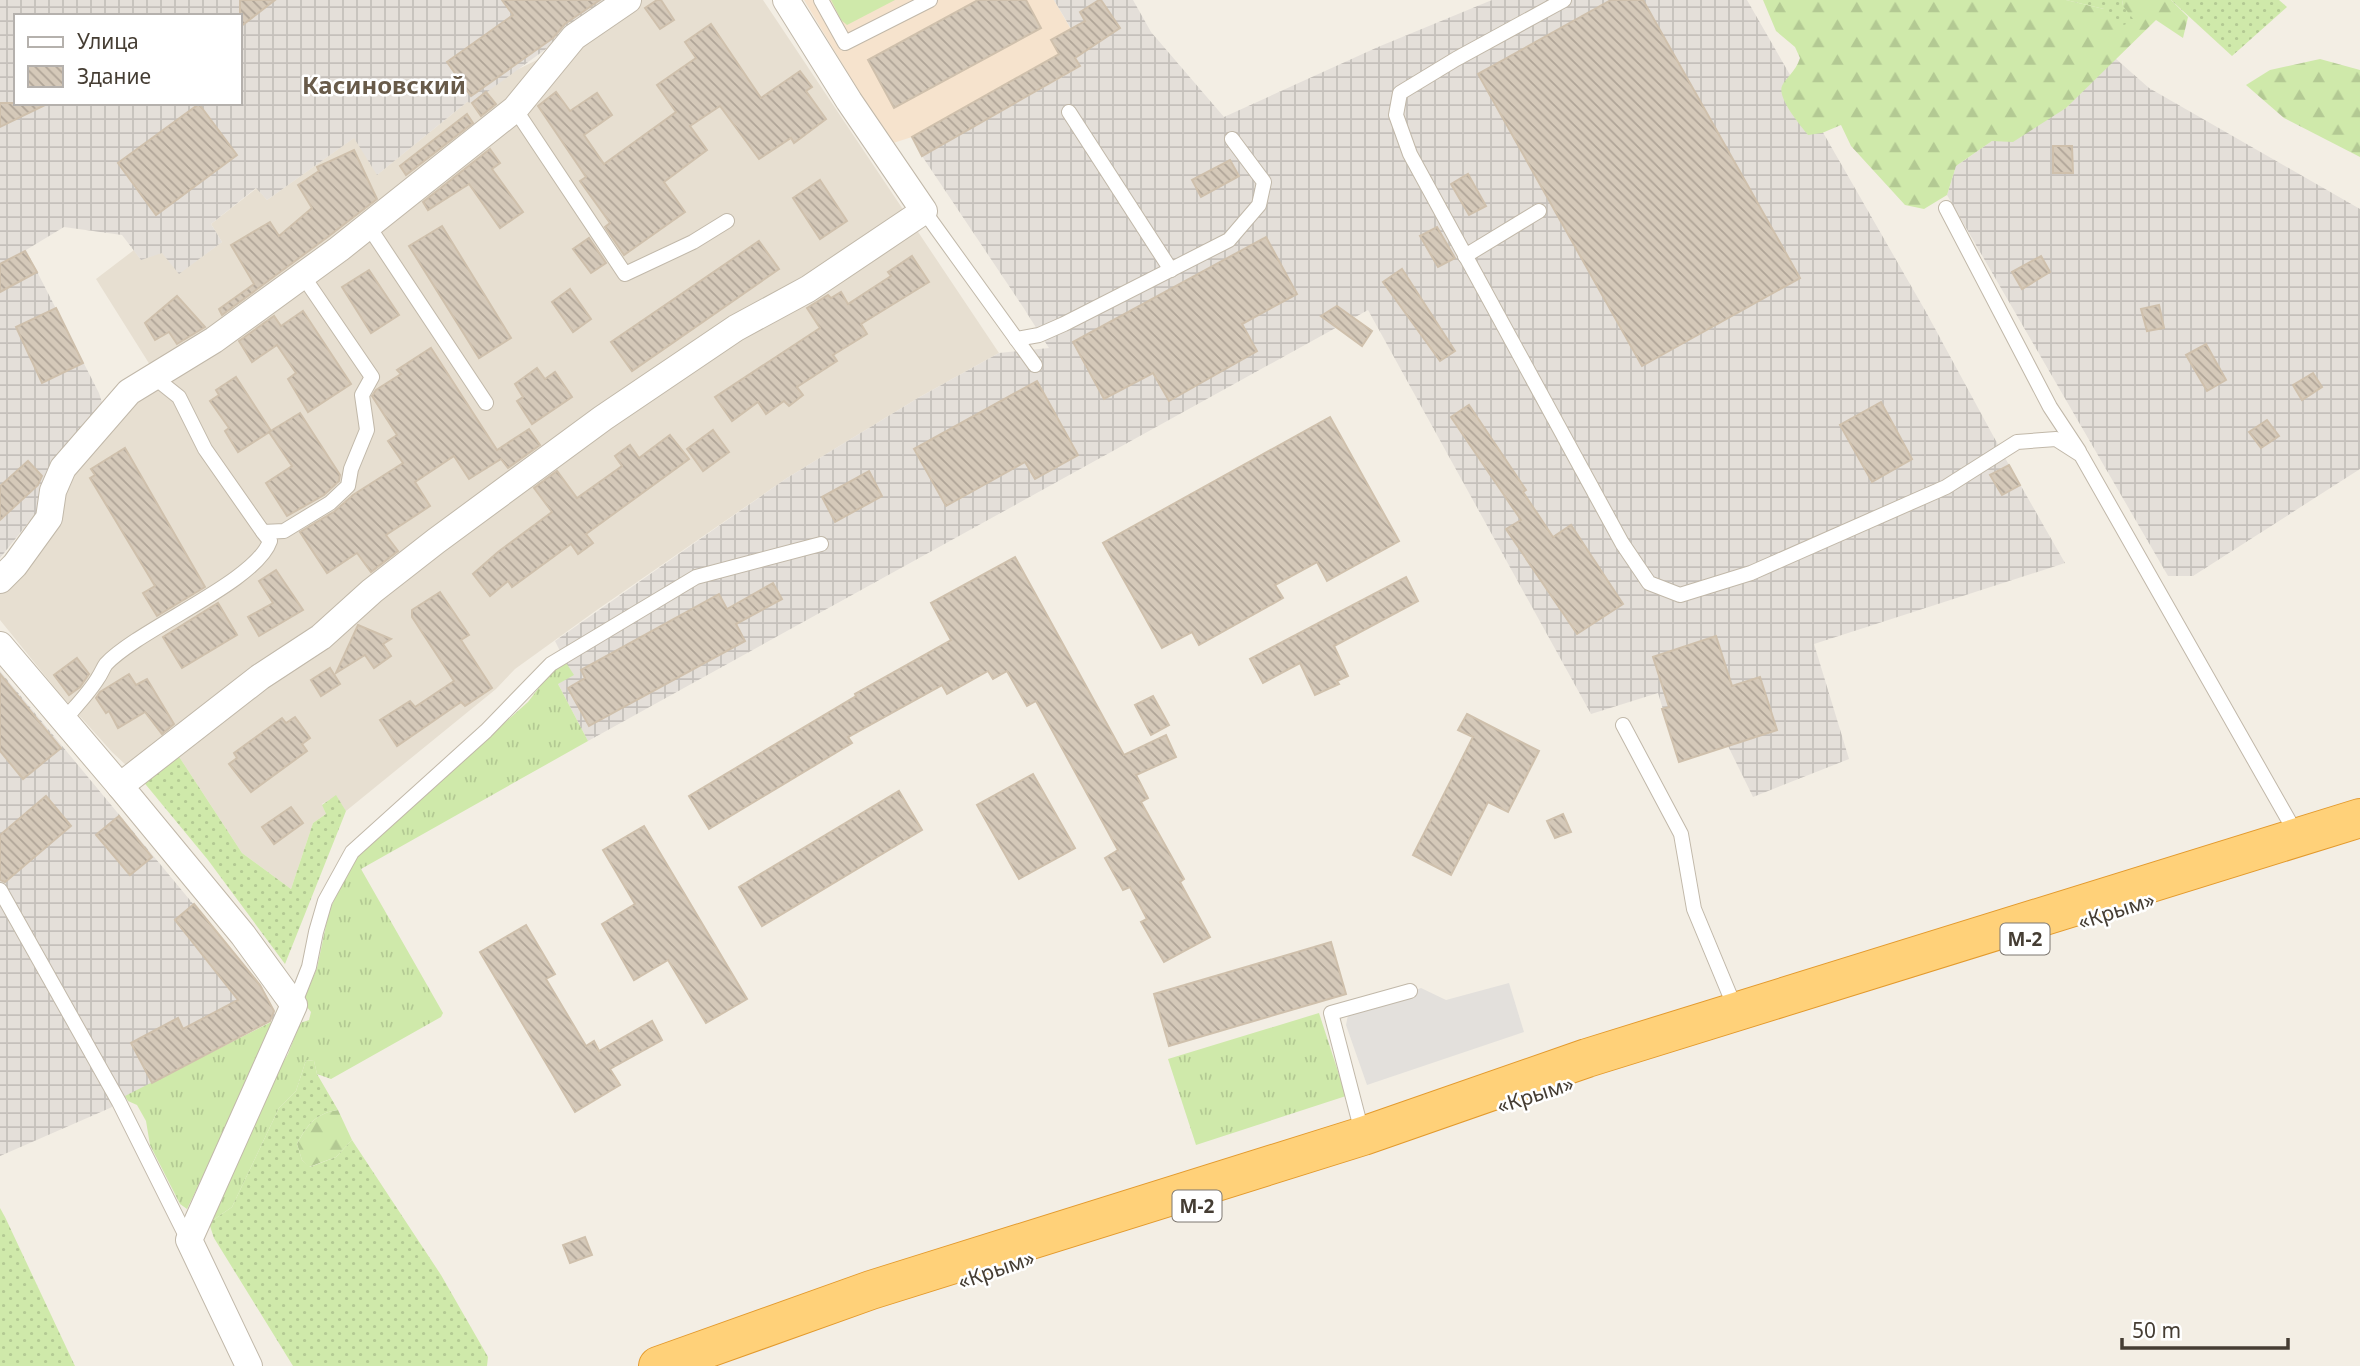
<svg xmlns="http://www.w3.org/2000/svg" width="2360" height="1366" viewBox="0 0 2360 1366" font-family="'Noto Sans',sans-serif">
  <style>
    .residential { fill: #e7dfd1 }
    .commercial { fill: #f6e3cd }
    .industrial { fill: url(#industrial-grid); fill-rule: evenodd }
    .grass { fill: url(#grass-tufts) }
    .forest { fill: url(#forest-firs) }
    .park { fill: #cfe9aa }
    .garden { fill: url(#garden-dots) }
    .parking { fill: #e3e0dc }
    .building { fill: url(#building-back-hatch); stroke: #cfc0ac; stroke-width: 2 }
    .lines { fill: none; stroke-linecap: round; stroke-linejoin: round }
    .service-casing { stroke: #c1b8a9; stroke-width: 16 }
    .minor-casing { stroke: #c1b8a9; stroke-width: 28 }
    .trunk-casing { stroke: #e39a2d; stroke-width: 40 }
    .service { stroke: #fff; stroke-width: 14 }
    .minor { stroke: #fff; stroke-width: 26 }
    .trunk { stroke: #ffd179; stroke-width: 38 }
    .labels { text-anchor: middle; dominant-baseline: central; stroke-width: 5; stroke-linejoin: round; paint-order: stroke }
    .shield { fill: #fff; stroke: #7d7770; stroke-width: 2 }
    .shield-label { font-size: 19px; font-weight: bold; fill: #453d33 }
    .street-label { font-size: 21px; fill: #453d33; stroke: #fff }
    .quarter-label { font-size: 24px; font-weight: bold; fill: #685b4a; stroke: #fff }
  </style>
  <defs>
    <pattern id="industrial-grid" width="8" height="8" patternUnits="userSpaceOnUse" patternTransform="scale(1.75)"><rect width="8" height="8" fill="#e4dfd9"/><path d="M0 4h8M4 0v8" fill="none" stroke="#c5c0bb"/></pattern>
    <pattern id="grass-tufts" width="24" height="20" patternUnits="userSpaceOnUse" patternTransform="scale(1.75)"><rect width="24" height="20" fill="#cfe9aa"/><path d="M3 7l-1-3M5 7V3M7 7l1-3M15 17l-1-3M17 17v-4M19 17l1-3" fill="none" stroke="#b3c993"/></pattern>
    <pattern id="forest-firs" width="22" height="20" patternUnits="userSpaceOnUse" patternTransform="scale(1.75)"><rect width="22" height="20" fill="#cfe9aa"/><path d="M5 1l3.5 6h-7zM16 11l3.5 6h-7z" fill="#b3c993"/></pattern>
    <pattern id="garden-dots" width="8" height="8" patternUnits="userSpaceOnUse" patternTransform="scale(1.75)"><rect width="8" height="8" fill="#cfe9aa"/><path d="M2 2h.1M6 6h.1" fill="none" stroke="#b3c993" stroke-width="1.8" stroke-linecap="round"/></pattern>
    <pattern id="building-back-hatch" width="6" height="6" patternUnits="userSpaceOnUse" patternTransform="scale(1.75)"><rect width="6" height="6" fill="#d5c9b9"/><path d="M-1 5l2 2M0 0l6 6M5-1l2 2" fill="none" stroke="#afa497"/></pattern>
  </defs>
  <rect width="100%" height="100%" fill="#f3eee4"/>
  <!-- residential -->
  <polygon class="residential" points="620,0 763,0 999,353 918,398 787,478 594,612 515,669 496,689 346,811 336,796 322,804 326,814 313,823 291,889 242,853 176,752 142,780 112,752 59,693 0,620 0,564 150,365 96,279 134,250 141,260 162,252 179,273 222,242 211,224 257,188 267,200 355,137 378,174 467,102 504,76 537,60 578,28"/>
  <!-- commercial -->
  <polygon class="commercial" points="804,0 1054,0 1079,43 912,137 890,144"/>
  <!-- industrial -->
  <g class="industrial">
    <path d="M 0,0 L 613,0 L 472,103 L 467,102 L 377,175 L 354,138 L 267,200 L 256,188 L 211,224 L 222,242 L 179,274 L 162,253 L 141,260 L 122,235 L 64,227 L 26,250 L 99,393 L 104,409 L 45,479 L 36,513 L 0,558 ZM 16,16 L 240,16 L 240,103 L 16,103 Z"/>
    <polygon points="1054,0 1133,0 1151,32 1224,117 1378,47 1492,0 1747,0 1926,312 2009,465 2065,563 1814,644 1849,759 1753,797 1728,746 1679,762 1658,693 1591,714 1368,310 588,741 558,684 565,661 555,641 787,478 918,398 999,353 1049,348 1023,307 922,156 1080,67 1070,48 1079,42"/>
    <polygon points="2115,58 2149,88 2360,209 2360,469 2193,576 2168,576 1947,195 1956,166 1992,141 2066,108"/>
    <polygon points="0,671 262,987 277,1017 152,1083 110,1108 0,1156"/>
  </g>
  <!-- grass -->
  <g class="grass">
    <polygon points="565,661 574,675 558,684 588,741 361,869 443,1013 441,1017 331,1079 317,1074 314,1061 306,1060 296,1091 279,1108 232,1207 209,1223 260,1101 288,1054 300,1023 309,1020 311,1012 303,1002 317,968 329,911 357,853 528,702 553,669"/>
    <polygon points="1319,1013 1346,1096 1196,1145 1168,1059"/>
    <polygon points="277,1019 278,1022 187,1209 180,1204 150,1145 146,1121 137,1105 128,1101 125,1096"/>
  </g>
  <!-- forest -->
  <g class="forest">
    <path d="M 1763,0 L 2066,0 L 2104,9 L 2123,6 L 2122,0 L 2171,0 L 2188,17 L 2183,38 L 2156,20 L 2066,108 L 2013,142 L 1992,141 L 1956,166 L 1947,195 L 1924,209 L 1905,205 L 1851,146 L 1841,125 L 1822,133 L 1808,135 C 1800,125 1777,98 1782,86 C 1786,77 1795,73 1800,58 L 1795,47 L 1776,31 Z"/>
    <polygon points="2320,59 2360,70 2360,157 2284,118 2246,85 2270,70"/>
    <path d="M 338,1110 L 352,1140 L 336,1157 L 309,1167 L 302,1160 L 297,1144 C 307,1125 316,1113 338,1110 Z"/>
  </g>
  <!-- park -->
  <polygon class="park" points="831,0 895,0 847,25 841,20"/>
  <!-- garden -->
  <g class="garden">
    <polygon points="2066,0 2122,0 2123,6 2134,20 2124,25 2104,9"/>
    <polygon points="2171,0 2279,0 2287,7 2232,56"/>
    <polygon points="176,752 242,853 291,889 313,823 326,814 322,805 336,795 346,811 285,964 208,860 142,780"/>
    <path d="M 306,1060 L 314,1061 L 317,1074 L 338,1110 C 316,1113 307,1125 297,1144 L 302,1160 L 310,1167 L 336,1157 L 352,1140 L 441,1275 L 488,1357 L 487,1366 L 293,1366 L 214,1238 L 209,1223 L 232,1207 L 279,1108 L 296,1091 Z"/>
    <polygon points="0,1208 5,1217 75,1366 0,1366"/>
  </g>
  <!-- parking -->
  <polygon class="parking" points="1509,983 1524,1032 1367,1085 1346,1025 1348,1015 1421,988 1446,1000"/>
  <!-- building -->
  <g class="building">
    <polygon points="240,0 275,0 240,27"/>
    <polygon points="502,0 600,0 565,24 553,38 471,96 447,62 513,15"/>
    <polygon points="657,0 661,0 674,20 660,29 645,8"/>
    <polygon points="978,0 1026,0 1041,28 894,108 868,60"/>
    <polygon points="1099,0 1101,0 1120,28 1075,58 1080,66 922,156 912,137 1059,54 1051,40 1085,21 1080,12"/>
    <polygon points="1611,0 1643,0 1800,278 1642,366 1478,74"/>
    <polygon points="711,24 761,98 800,71 812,87 806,91 826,119 794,143 791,138 759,159 720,106 690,126 707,150 664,182 685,212 624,255 605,227 610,223 580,181 586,177 538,106 556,92 570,111 597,93 612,115 584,135 604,164 676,112 657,85 696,58 685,42"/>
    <polygon points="486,92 496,104 481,116 472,103"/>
    <polygon points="0,103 49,103 0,127"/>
    <polygon points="199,104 237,155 156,215 118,163"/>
    <polygon points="467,114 473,123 406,175 400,166"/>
    <polygon points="2053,146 2072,146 2073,173 2053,173"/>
    <polygon points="490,149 500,163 492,169 523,212 500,228 469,184 428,210 423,202"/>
    <polygon points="354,150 377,199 329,236 222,315 219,309 254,284 231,245 270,222 279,236 312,208 298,185 319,171 317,167"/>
    <polygon points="1230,160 1239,176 1201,197 1192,180"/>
    <polygon points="1468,174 1486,206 1469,215 1451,184"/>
    <polygon points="820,180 847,221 820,239 793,198"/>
    <polygon points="442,226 511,338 479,358 409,246"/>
    <polygon points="1437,227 1455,258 1438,267 1420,236"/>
    <polygon points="1266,237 1297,294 1242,324 1257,351 1169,401 1153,373 1104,399 1073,342"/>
    <polygon points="589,238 606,263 591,273 573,249"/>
    <polygon points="759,241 779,269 632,371 611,342"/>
    <polygon points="25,251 37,272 0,292 0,264"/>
    <polygon points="912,256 929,282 861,324 867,334 833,355 837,361 797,387 803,395 789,406 784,401 766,414 758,402 732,421 715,397 820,328 807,308 828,295 831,298 841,292 848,304 891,276 888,272"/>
    <polygon points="2041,256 2050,272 2022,289 2012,272"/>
    <polygon points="1402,269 1455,351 1440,361 1383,282"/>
    <polygon points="369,270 399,315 371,333 342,287"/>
    <polygon points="570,289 591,319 573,332 552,302"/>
    <polygon points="177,296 205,327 177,344 169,332 155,340 145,323"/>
    <polygon points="2159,305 2164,328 2147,331 2141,309"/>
    <polygon points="1337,306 1372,331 1362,346 1321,316"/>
    <polygon points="56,308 83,363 42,383 16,327"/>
    <polygon points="303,311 351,384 308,412 288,379 296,373 277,345 252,362 239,341 274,316 281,326"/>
    <polygon points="2206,344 2226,380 2207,391 2186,355"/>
    <polygon points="431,348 497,450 529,429 540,445 508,468 501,459 469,479 454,456 415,482 430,506 386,535 398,551 371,572 357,553 327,573 300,532 335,511 353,495 403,463 388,441 397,435 372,396 376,390 401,374 397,370"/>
    <polygon points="537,368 545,379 555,372 572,397 532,424 517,401 523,397 515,384"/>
    <polygon points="2313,373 2322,387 2302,400 2293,385"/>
    <polygon points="236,377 271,431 238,452 225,431 229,428 210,401 219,395 216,390"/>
    <polygon points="1037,381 1078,455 1035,479 1025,462 946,506 914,449"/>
    <polygon points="1881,402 1912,459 1872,482 1840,425"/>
    <polygon points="1469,405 1526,490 1523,492 1553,537 1571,525 1623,604 1577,634 1506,529 1521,520 1451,417"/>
    <polygon points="300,413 340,475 339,481 324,495 287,516 266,483 292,466 269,432"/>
    <polygon points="1330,417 1399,541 1327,581 1317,562 1275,585 1283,598 1199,645 1192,632 1162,648 1103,543"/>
    <polygon points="2267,420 2279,436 2261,448 2249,432"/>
    <polygon points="713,430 729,452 703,471 687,449"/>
    <polygon points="670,435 689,459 586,534 593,543 578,554 571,544 512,587 508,581 490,596 473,574 498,552 552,512 534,488 557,471 577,498 622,466 615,456 630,445 639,458"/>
    <polygon points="125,448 205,587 157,616 143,593 155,586 90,478 95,475 91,469"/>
    <polygon points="28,461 42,476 38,485 0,520 0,486"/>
    <polygon points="2009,465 2020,485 2002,495 1990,475"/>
    <polygon points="869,471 882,496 835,522 822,497"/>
    <polygon points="1015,557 1124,755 1166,735 1176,757 1136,775 1148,798 1141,802 1184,879 1180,882 1210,937 1164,962 1141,922 1147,919 1130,887 1123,890 1105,858 1118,850 1036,701 1027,706 1007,671 993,679 988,671 947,694 942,685 848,737 852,743 709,829 689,796 856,696 855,694 951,640 931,603"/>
    <polygon points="276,570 303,610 259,636 248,617 273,603 259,581"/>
    <polygon points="1406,577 1418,601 1334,646 1348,676 1337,681 1339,684 1315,695 1300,663 1263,683 1250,659"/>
    <polygon points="773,583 782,599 736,624 745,641 589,726 568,688 585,678 581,670 719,594 727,609"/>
    <polygon points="440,592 469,635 461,640 492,688 465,706 461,702 397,746 380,720 410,701 415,707 454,681 412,617 412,610"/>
    <polygon points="218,603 237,635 182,668 163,637"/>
    <polygon points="358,625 391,639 383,644 391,656 374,668 365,655 336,673"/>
    <polygon points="1716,636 1732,686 1760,677 1777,730 1679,762 1662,709 1669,707 1653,657"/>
    <polygon points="77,658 89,674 80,687 69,695 54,675"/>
    <polygon points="330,668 340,684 321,696 311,680"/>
    <polygon points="0,674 61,748 23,779 0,751"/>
    <polygon points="129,674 136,685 147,679 174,724 162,734 145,712 118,728 109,711 106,713 96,698 100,692"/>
    <polygon points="1153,696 1169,725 1151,735 1135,705"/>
    <polygon points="1467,714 1539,751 1508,812 1488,802 1451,875 1413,855 1473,737 1458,730"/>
    <polygon points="295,717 310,738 302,744 307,751 251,792 229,764 237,758 234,753 282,718 286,723"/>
    <polygon points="1033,774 1075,848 1019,879 977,805"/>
    <polygon points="899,791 922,830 762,926 739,887"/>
    <polygon points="46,796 71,826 5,882 0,880 0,835"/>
    <polygon points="291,807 303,823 274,844 262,827"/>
    <polygon points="1563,814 1571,832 1555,838 1547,821"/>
    <polygon points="119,816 152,857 130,875 96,835"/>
    <polygon points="644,826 747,999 706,1023 668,960 634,980 602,924 635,904 603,850"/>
    <polygon points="194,904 260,985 274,1011 270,1021 152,1083 131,1043 178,1018 183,1029 238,1000 175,920"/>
    <polygon points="526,925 555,974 546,979 586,1046 594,1041 599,1051 652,1021 662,1040 610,1069 620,1085 575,1112 480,952"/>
    <polygon points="1331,942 1346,994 1169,1046 1154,994"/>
    <polygon points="585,1237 592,1255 570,1263 563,1245"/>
  </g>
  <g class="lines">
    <!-- service casing -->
    <g class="service-casing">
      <g id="service">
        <polyline points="821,0 845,43 930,0"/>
        <polyline points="1564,0 1456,59 1400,93 1396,115 1410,154 1622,543 1649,583 1680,595 1751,573 1946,487 2017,442 2056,439 2081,455 2297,835"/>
        <polyline points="515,109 625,274 693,242 727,221"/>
        <polyline points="1069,112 1171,270"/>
        <polyline points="1946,208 2050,407 2079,451"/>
        <polyline points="924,211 1035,365"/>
        <polyline points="367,224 486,403"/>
        <polyline points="1465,256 1539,211"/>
        <polyline points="1016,339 1039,335 1064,324 1229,240 1259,205 1264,182 1232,139"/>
        <polyline points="154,377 179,397 205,449 263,532 284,531 330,503 348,486 351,469 367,430 362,395 372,377 303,276"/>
        <path d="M 64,720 C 75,707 89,693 98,678 C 101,674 103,668 106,664 C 140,628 256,582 270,541 L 263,532"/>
        <polyline points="1623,725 1681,834 1694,909 1736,1010"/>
        <polyline points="0,890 119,1102 188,1240"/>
        <polyline points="294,1005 309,967 316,932 325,901 352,852 486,731 551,664 696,577 821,544"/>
        <polyline points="1363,1136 1331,1013 1410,991"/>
      </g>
    </g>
    <!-- minor casing -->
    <g class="minor-casing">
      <g id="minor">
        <polyline points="0,580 15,565 49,518 53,491 63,468 129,392 214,340 339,249 515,109 574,37 628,0"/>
        <polyline points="0,645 120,786"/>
        <polyline points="249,1366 189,1240 294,1005 243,935 120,786 260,677 321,637 372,591 436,541 603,418 736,328 808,289 924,211 849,101 786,0"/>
      </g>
    </g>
    <!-- trunk casing -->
    <g class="trunk-casing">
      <polyline id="trunk" points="658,1366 871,1290 1363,1136 1587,1058 2360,818"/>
    </g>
    <!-- service -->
    <use href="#service" class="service"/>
    <!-- minor -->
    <use href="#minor" class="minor"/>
    <!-- trunk -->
    <use href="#trunk" class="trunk"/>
  </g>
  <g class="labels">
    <!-- shield labels -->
    <g class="shield">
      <rect x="2000.5" y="923.5" width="49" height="31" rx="5"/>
      <rect x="1172.5" y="1190.5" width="49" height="31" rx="5"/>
    </g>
    <g class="shield-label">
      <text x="2025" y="939">М-2</text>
      <text x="1197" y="1206">М-2</text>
    </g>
    <!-- street labels -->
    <g class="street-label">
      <text transform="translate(2116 910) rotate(-18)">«Крым»</text>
      <text transform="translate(1535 1094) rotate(-18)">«Крым»</text>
      <text transform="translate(996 1269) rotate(-19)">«Крым»</text>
    </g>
    <!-- quarter labels -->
    <g class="quarter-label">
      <text x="384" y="84">Касиновский</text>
    </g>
  </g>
  <!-- legend -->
  <rect x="14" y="14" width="228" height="91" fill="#ffffff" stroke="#b5b1ad" stroke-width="2"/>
  <rect x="28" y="37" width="35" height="10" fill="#ffffff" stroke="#b5b1ad" stroke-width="2"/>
  <text x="77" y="49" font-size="21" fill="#453d33">Улица</text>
  <rect x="28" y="66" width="35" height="21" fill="url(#building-back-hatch)" stroke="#b5b1ad" stroke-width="2"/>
  <text x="77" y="84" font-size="21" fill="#453d33">Здание</text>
  <!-- scale -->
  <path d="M2122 1338v10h166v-10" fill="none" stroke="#453d33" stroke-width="3.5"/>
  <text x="2132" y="1338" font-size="21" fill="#453d33" stroke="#ffffff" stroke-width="5" paint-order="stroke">50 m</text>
</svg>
